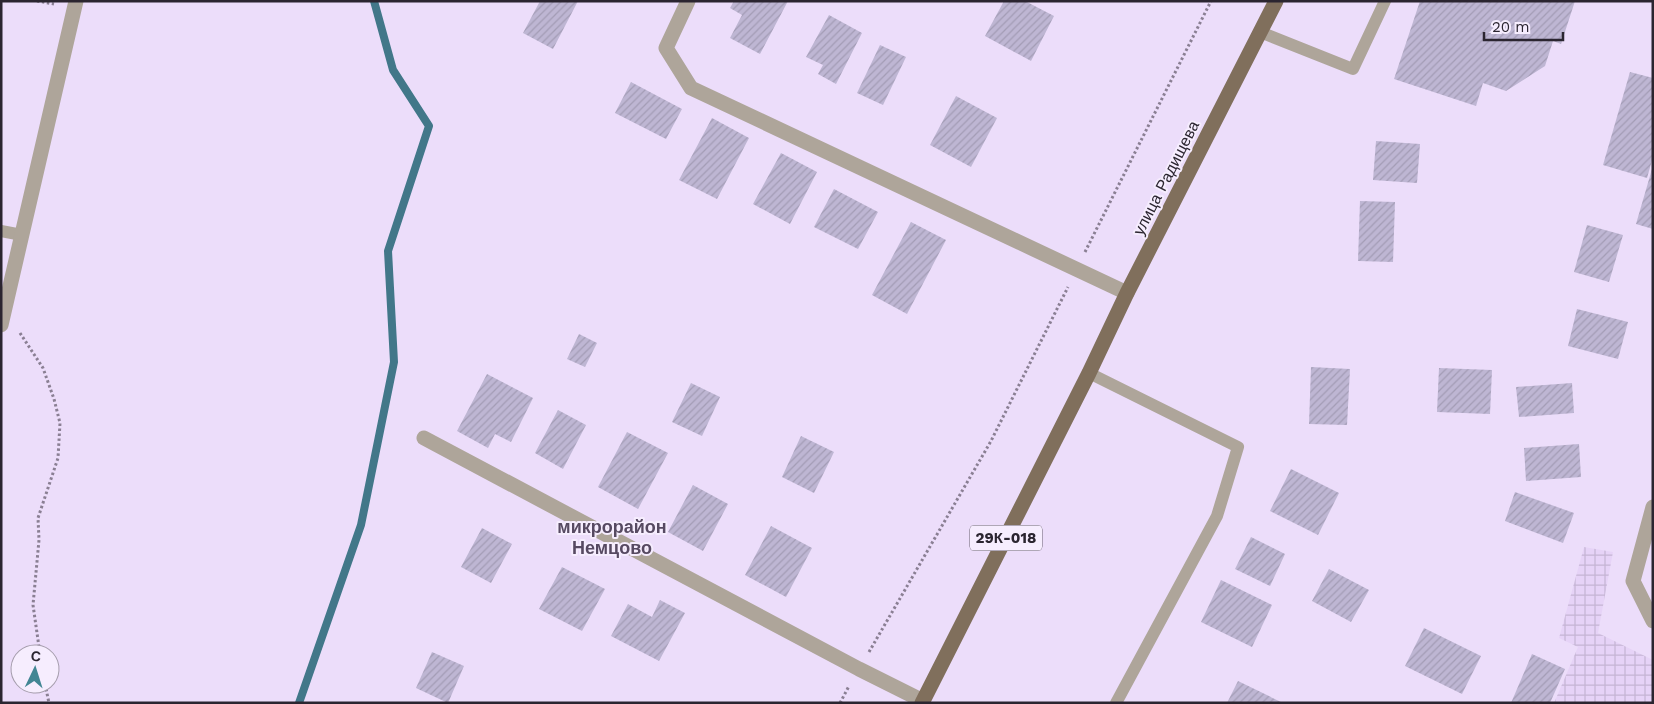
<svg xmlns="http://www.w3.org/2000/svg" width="1654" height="704" viewBox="0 0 1654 704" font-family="'Work Sans',sans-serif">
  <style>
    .industrial { fill: url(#industrial-grid) }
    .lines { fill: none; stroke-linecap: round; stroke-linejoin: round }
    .stream { stroke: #427789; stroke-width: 8 }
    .building { fill: url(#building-hatch) }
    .path { stroke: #8a7f93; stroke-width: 3; stroke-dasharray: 2.5 2.5; stroke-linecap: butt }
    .service { stroke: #aea59a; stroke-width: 12 }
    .minor { stroke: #aea59a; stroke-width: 15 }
    .primary { stroke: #806f5c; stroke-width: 15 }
    .labels { text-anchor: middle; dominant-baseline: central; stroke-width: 4; stroke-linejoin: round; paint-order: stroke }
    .shield { fill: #f6edfe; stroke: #68616e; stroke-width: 1 }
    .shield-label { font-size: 15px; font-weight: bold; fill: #2b2530 }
    .street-label { font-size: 16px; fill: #2b2530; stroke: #f6edfe }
    .neighbourhood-label { font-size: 18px; font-weight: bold; fill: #574a62; stroke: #f6edfe }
  </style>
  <defs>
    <pattern id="industrial-grid" width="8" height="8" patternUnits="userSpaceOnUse" patternTransform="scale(1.25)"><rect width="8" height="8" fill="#e6d3f7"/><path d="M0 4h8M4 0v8" fill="none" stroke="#c5b5d4"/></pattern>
    <pattern id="building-hatch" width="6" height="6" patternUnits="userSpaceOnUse" patternTransform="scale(1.25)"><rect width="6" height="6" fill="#beb6d3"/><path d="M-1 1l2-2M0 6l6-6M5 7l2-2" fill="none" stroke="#a39cb5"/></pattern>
  </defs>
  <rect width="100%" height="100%" fill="#ecddfa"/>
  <!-- industrial -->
  <polygon class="industrial" points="1584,547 1613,552 1598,633 1653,660 1653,703 1554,703 1578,647 1559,638"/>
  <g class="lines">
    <!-- stream -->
    <polyline class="stream" points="299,703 361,525 394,362 388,251 429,126 393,70 374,1"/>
  </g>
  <!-- building -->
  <g class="building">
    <polygon points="540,1 578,1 553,49 523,33"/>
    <polygon points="734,1 788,1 760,54 730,38 742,15 730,8"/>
    <polygon points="1004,1 1025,1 1054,16 1031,61 985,36"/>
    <polygon points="1420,1 1437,2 1575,1 1561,44 1553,41 1545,66 1506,91 1483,83 1476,106 1394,79"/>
    <polygon points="829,15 862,33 836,84 818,74 823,65 806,57"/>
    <polygon points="880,45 906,57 883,105 857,93"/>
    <polygon points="1630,72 1653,78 1653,157 1647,178 1603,165"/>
    <polygon points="631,82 682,109 666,139 615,113"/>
    <polygon points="956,96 997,118 971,167 930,145"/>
    <polygon points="712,118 749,138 717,199 679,180"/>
    <polygon points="1376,141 1420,144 1417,183 1373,180"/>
    <polygon points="781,153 817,172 790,224 753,204"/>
    <polygon points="1652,169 1653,169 1653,229 1636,224"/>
    <polygon points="834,189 878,212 858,249 814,227"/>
    <polygon points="1360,201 1395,202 1393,262 1358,261"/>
    <polygon points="911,222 946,240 907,314 872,295"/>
    <polygon points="1587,225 1623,235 1609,282 1574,272"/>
    <polygon points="1577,309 1628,322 1618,359 1568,346"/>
    <polygon points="579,334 597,343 585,367 567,359"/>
    <polygon points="1311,367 1350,369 1347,425 1309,424"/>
    <polygon points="1439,368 1492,370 1490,414 1437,412"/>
    <polygon points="487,374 533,398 511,442 495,434 488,448 457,431"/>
    <polygon points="691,383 720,397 702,436 672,422"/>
    <polygon points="1572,383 1574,413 1519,417 1516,387"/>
    <polygon points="558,410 586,425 563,469 535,453"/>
    <polygon points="627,432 668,453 638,509 598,487"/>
    <polygon points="801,436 834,452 814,493 782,477"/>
    <polygon points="1579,444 1581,477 1526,481 1524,448"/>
    <polygon points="1291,469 1339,493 1318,535 1270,511"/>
    <polygon points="693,485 728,504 703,551 668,532"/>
    <polygon points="1515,492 1574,513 1563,543 1505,521"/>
    <polygon points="771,526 812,548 786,597 745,575"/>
    <polygon points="482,528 512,544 491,583 461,567"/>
    <polygon points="1251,537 1285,554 1270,586 1235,569"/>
    <polygon points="562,567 605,589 582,631 539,609"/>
    <polygon points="1329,569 1369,590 1351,622 1312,601"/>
    <polygon points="1221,580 1272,605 1252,647 1201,622"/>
    <polygon points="660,600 685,613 659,661 611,636 628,604 652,617"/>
    <polygon points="1424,628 1481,656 1462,694 1405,666"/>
    <polygon points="432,652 464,666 448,703 416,688"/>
    <polygon points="1532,654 1565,669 1550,703 1511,703"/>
    <polygon points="1238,681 1283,703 1227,703"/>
  </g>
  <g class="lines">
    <!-- path -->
    <g class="path">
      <polyline points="37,1 54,4"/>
      <polyline points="1085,252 1211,1"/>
      <polyline points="20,333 43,368 54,399 60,423 58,458 38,518 39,540 33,605 40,654"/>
      <polyline points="869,652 991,441 1068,287"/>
      <polyline points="45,684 49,703"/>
      <polyline points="840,703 849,686"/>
    </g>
    <!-- service -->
    <g class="service">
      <polyline points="1260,32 1353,69 1385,1"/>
      <polyline points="1,231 22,235"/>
      <polyline points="1089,373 1238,447 1217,516 1116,703"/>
    </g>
    <!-- minor -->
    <g class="minor">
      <polyline points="688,1 666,48 691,88 1127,293"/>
      <polyline points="1,325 76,1"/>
      <polyline points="424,438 859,669 923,701"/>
      <polyline points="1653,507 1633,581 1653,621"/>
    </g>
    <!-- primary -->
    <polyline class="primary" points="922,703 1089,373 1127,293 1276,1"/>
  </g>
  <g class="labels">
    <!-- shield labels -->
    <rect class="shield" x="970" y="525.5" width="72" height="25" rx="4"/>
    <g class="shield-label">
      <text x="1006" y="538">29К-018</text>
    </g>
    <!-- street labels -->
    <g class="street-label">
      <text transform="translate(1166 178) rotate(-63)">улица Радищева</text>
    </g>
    <!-- neighbourhood labels -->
    <g class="neighbourhood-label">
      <text x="612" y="526">микрорайон<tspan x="612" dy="21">Немцово</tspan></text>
    </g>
  </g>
  <!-- border -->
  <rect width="1654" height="704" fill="none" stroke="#2b2530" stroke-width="5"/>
  <!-- north arrow -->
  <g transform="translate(35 669) rotate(4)"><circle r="24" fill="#f6edfe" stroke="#a59dac"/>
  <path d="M0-4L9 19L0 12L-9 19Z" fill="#428694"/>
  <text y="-8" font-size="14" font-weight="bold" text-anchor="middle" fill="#2b2530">С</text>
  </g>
  <!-- scale -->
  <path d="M1484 32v8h79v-8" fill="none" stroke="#2b2530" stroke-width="2.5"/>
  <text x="1492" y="32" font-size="15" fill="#2b2530" stroke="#f6edfe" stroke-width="4" paint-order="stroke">20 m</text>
</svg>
